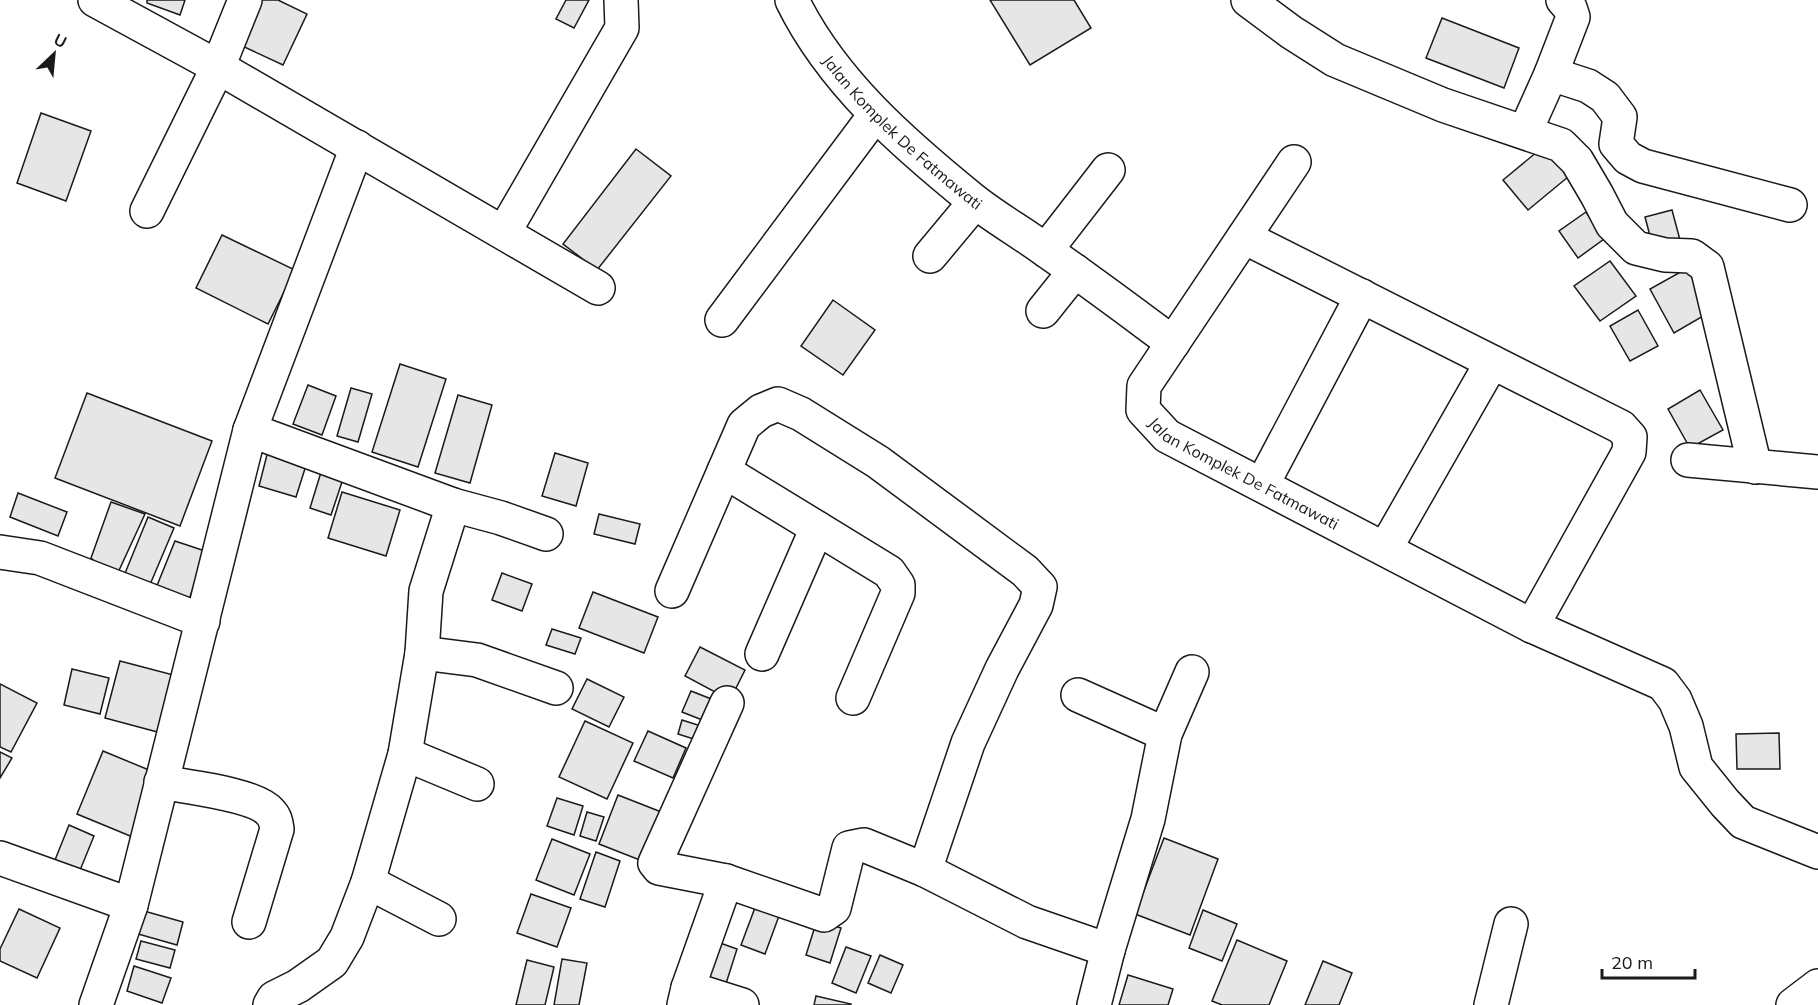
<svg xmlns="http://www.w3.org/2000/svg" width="1818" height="1005" viewBox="0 0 1818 1005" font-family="Mulish,sans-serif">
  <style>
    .building { fill: #e6e6e6; stroke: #1a1a1a; stroke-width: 1.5 }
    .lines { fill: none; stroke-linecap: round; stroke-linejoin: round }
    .minor-casing { stroke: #1a1a1a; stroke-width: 36 }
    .minor { stroke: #fff; stroke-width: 33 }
    .labels { text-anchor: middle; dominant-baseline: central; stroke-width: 4.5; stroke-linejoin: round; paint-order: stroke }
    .street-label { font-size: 16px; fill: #1a1a1a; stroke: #fff }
  </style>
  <rect width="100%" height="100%" fill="#fff"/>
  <!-- building -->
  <g class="building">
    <polygon points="147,0 185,0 180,15 147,3"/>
    <polygon points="261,0 278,0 307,14 283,65 240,45"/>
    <polygon points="566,0 589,0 574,28 556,19"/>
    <polygon points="990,0 1074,0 1091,28 1030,65"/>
    <polygon points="1442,18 1519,48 1504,88 1426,58"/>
    <polygon points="41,113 91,131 66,201 17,183"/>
    <polygon points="1549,142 1574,172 1528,210 1503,180"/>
    <polygon points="636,149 671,176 597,270 563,244"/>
    <polygon points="1672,210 1680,240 1653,247 1645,217"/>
    <polygon points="1586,212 1604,239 1578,258 1559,231"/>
    <polygon points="222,235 295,270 268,324 196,288"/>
    <polygon points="1610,261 1636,296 1600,321 1574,286"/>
    <polygon points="1693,265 1717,308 1674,333 1650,289"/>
    <polygon points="833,300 875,330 843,375 801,346"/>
    <polygon points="1638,310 1658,346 1630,361 1610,326"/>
    <polygon points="400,364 446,379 418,467 372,452"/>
    <polygon points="308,385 336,396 322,435 293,424"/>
    <polygon points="351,388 372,394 358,442 337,436"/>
    <polygon points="1700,390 1723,430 1690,448 1668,409"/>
    <polygon points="87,393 212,441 180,526 55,478"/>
    <polygon points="458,395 492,405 470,483 435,473"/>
    <polygon points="269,447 308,459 296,497 259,486"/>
    <polygon points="555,453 588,463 576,506 542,496"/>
    <polygon points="322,469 344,476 331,515 310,508"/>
    <polygon points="342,492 400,510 386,556 328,538"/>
    <polygon points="18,493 67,512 58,536 10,517"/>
    <polygon points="111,502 145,514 115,579 91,558"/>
    <polygon points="599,514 640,524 635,544 594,534"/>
    <polygon points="148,517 174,528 146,594 121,583"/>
    <polygon points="175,541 205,551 189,600 156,588"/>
    <polygon points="502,573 532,584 522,611 492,600"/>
    <polygon points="593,592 658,617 644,653 579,628"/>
    <polygon points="552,629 581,638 575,654 546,645"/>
    <polygon points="700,647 745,670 730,700 685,676"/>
    <polygon points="120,661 181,677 165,734 105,718"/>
    <polygon points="72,669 109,678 100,714 64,705"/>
    <polygon points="587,679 624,697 609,727 572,709"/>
    <polygon points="0,684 37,703 11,752 0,747"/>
    <polygon points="691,691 719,702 710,723 682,712"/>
    <polygon points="682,720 704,727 700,741 678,734"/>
    <polygon points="585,721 633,743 607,799 559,777"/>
    <polygon points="648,731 686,748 673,778 634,761"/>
    <polygon points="1779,733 1780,769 1737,769 1736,734"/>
    <polygon points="103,751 161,775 135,838 77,814"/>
    <polygon points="0,752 12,758 0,778"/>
    <polygon points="618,795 669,815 650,864 599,844"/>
    <polygon points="557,798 583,806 574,835 547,826"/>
    <polygon points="587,812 604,817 596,841 580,836"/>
    <polygon points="69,825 94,836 76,880 51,870"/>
    <polygon points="1164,838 1218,859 1190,935 1135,914"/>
    <polygon points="552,839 590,854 574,895 536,880"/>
    <polygon points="596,852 620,861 605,907 580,899"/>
    <polygon points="531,894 571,908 557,947 517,933"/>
    <polygon points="759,897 783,905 765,954 741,945"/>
    <polygon points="19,909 60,928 37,978 0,961 0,949"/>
    <polygon points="137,909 183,922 177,945 131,932"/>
    <polygon points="1203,910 1237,924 1222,961 1189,948"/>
    <polygon points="817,920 841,928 830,963 806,955"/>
    <polygon points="706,938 737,949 724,990 693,979"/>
    <polygon points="1237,940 1287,961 1269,1005 1222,1005 1212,1001"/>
    <polygon points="141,941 175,950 170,968 136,959"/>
    <polygon points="846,947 871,956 856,993 832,983"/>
    <polygon points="880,955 903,965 891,993 868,983"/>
    <polygon points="562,959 587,963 579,1005 554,1005"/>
    <polygon points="527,960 554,967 545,1005 516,1005"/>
    <polygon points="1323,961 1352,973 1339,1005 1305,1005"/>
    <polygon points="134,966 171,978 162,1003 127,991"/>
    <polygon points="1128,975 1173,989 1168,1005 1119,1005"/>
    <polygon points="816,996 851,1004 851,1005 814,1005"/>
  </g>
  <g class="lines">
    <!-- minor casing -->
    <g class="minor-casing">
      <g id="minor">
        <polyline points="95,0 218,67 598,288"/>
        <path id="s1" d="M 792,0 C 832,82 904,144 973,200 C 997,219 1024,234 1048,252 C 1090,281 1131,312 1173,343"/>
        <polyline points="1248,0 1291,32 1335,60 1443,105 1561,145 1577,161 1597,195 1612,224 1636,248 1665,255 1692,256 1707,267 1755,467"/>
        <polyline points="1551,74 1588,86 1605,97 1620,117 1616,144 1628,158 1643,166 1790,205"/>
        <polyline points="1525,132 1551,74 1573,17 1570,8 1563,0"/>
        <path id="s2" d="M 1294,162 L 1144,386 L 1143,410 L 1167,436 L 1532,626 L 1663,684 L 1675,700 L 1686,726 L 1696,767 L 1725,803 L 1743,822 L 1818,852"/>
        <polyline points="147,211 218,67 245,0"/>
        <polyline points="504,232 622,28 621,0"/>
        <polyline points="1244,237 1621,427 1630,437 1629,452 1532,626"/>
        <polyline points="1046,250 1108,170"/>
        <polyline points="930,256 975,202"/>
        <polyline points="1043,311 1075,271"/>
        <polyline points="722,320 875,115"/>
        <polyline points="250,430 453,505 501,518 546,534"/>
        <polyline points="1688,460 1818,472"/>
        <polyline points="724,471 889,572 898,585 898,593 853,698"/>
        <polyline points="1262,485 1362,296"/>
        <polyline points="1385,549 1492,362"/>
        <polyline points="0,552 40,558 203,621"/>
        <polyline points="672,591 744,425 761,411 778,404 801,414 878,462 1025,571 1040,587 1036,605 1002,669 968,743 925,870"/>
        <polyline points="422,653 477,660 556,688"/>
        <polyline points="762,654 817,528"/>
        <polyline points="1078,695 1165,734"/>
        <polyline points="405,754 477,784"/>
        <path d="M 161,782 C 186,787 255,794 270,812 C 275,817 276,822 277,829 L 249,922"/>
        <polyline points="0,858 131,905"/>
        <polyline points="726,881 824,915 834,908 849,848 864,845 925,870 1027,922 1108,950"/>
        <polyline points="368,882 439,919"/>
        <polyline points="688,988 742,1005"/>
        <polyline points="96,1005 131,905 250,430 357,147"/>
        <polyline points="270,1005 274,998 298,986 332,962 347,937 368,882 405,754 422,653 426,591 453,505"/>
        <polyline points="684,1005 688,988 726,881 659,868 655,863 727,703"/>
        <polyline points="1094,1005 1108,950 1148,819 1165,734 1192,672"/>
        <polyline points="1491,1005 1511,924"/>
        <polyline points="1793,1005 1818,986"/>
      </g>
    </g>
    <!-- minor -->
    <use href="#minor" class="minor"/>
  </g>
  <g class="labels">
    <!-- street labels -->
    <g class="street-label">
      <text stroke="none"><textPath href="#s1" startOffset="174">Jalan Komplek De Fatmawati</textPath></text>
      <text stroke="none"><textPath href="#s2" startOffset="414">Jalan Komplek De Fatmawati</textPath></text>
    </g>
  </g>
  <!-- north arrow -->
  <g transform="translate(54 54) rotate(26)" stroke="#ffffff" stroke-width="4.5" paint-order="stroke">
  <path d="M0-4.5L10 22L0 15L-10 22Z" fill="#1a1a1a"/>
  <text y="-9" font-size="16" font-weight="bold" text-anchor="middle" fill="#1a1a1a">U</text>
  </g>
  <!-- scale -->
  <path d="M1602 969v9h93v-9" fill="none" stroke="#1a1a1a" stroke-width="3"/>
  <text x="1611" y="969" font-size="18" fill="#1a1a1a" stroke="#ffffff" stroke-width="4.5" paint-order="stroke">20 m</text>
</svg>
